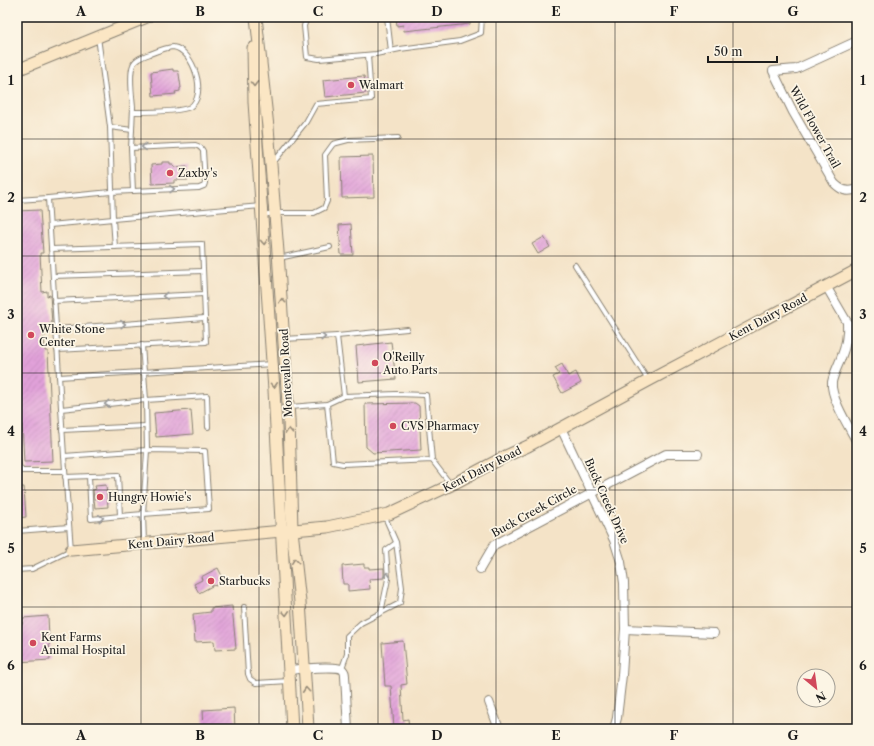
<svg xmlns="http://www.w3.org/2000/svg" width="874" height="746" viewBox="0 0 874 746" font-family="'Libre Caslon Text',serif">
  <style>
    .building { fill: url(#building-hatch) }
    .lines { fill: none; stroke-linecap: round; stroke-linejoin: round }
    .lane-casing { stroke: #888072; stroke-width: 6 }
    .street-casing { stroke: #888072; stroke-width: 10 }
    .secondary-casing { stroke: #888072; stroke-width: 13 }
    .lane { stroke: #fff; stroke-width: 4 }
    .street { stroke: #fff; stroke-width: 8 }
    .secondary { stroke: #fbe6c4; stroke-width: 11 }
    .oneway { stroke: #978b78 }
    .oneway2 { stroke: #999 }
    .grid { fill: none; stroke: #1c1c1c; stroke-width: 1; stroke-opacity: 0.55 }
    .poi-dot { fill: #d1495b; stroke: #fcf5e5; stroke-width: 1.5 }
    .labels { text-anchor: middle; dominant-baseline: central; stroke-width: 3.5; stroke-linejoin: round; paint-order: stroke }
    .poi-label { font-size: 11px; fill: #1c1c1c; stroke: #fcf5e5; text-anchor: start }
    .street-label { font-size: 11px; fill: #1c1c1c; stroke: #fcf5e5 }
    .neatline { fill: none; stroke: #1c1c1c; stroke-width: 1.5 }
    .grid-label { font-size: 13px; text-anchor: middle; font-weight: bold; fill: #1c1c1c }
  </style>
  <defs>
    <pattern id="building-hatch" width="6" height="6" patternUnits="userSpaceOnUse"><rect width="6" height="6" fill="#e1a1d9"/><path d="M-1 1l2-2M0 6l6-6M5 7l2-2" fill="none" stroke="#c08aba"/></pattern>
  </defs>
  <rect width="100%" height="100%" fill="#fcf5e5"/>
  <filter id="ink" filterUnits="userSpaceOnUse"><feTurbulence type="fractalNoise" baseFrequency=".025" numOctaves="2"/><feDisplacementMap in="SourceGraphic" scale="8" xChannelSelector="R" yChannelSelector="G"/><feConvolveMatrix kernelMatrix="1 2 1 2 8 2 1 2 1" color-interpolation-filters="sRGB"/></filter>
  <filter id="wash" filterUnits="userSpaceOnUse"><feTurbulence type="fractalNoise" baseFrequency=".012" numOctaves="4" result="noise"/><feDisplacementMap in="SourceGraphic" scale="16" xChannelSelector="R" yChannelSelector="G"/><feGaussianBlur stdDeviation="0.9" result="paint"/><feColorMatrix in="noise" values="0 0 0 0 0 0 0 0 0 0 0 0 0 0 0 0 0 1.4 0 .05"/><feComposite in="paint" operator="in"/></filter>
  <g filter="url(#wash)">
    <rect width="100%" height="100%" fill="#f4e3c7"/>
    <g id="blocks">
      <!-- building -->
      <g class="building">
        <polygon points="396,17 470,17 470,24 404,31 403,25 397,26"/>
        <polygon points="173,69 173,71 178,71 179,74 181,88 180,88 180,91 175,92 176,94 153,96 151,72"/>
        <polygon points="364,76 366,93 325,97 323,80"/>
        <polygon points="373,156 374,197 342,198 341,157"/>
        <polygon points="162,162 170,162 170,164 173,164 174,167 187,166 188,177 188,180 174,180 174,183 152,184 151,165 162,164"/>
        <polygon points="40,210 43,253 40,253 42,292 47,291 47,296 50,295 52,324 49,324 49,326 44,337 45,351 48,351 53,461 24,462 18,353 17,353 17,211"/>
        <polygon points="351,224 353,255 341,255 339,225"/>
        <polygon points="544,237 550,247 538,254 532,244"/>
        <polygon points="391,342 396,379 359,382 356,346"/>
        <polygon points="562,364 568,376 576,372 581,383 562,393 553,377 559,374 555,368"/>
        <polygon points="415,403 419,406 421,450 373,453 366,447 365,404"/>
        <polygon points="191,410 193,434 156,437 154,413"/>
        <polygon points="106,485 108,507 95,508 93,490 96,489 95,486"/>
        <polygon points="17,487 24,487 26,517 17,518"/>
        <polygon points="364,564 364,567 369,567 369,569 384,568 384,578 369,579 370,589 348,591 348,584 343,584 342,566"/>
        <polygon points="218,568 223,578 222,578 224,582 215,586 214,585 199,593 194,584 202,580 201,577"/>
        <polygon points="232,606 236,649 215,650 214,641 195,642 193,614 211,612 211,608"/>
        <polygon points="48,616 50,660 17,662 17,626 22,625 23,618"/>
        <polygon points="403,641 407,684 401,685 403,720 408,719 409,728 394,729 391,686 385,686 382,643"/>
        <polygon points="234,708 235,729 204,729 203,710"/>
      </g>
    </g>
  </g>
  <g filter="url(#ink)">
    <use href="#blocks" fill-opacity="0" stroke="#888072" stroke-width="1"/>
    <g class="lines">
      <!-- lane casing -->
      <g class="lane-casing">
        <g id="lane">
          <polyline points="307,17 304,26 307,57 319,59 376,54 400,49 460,41 481,33 482,17"/>
          <polyline points="387,17 391,51"/>
          <polyline points="98,37 110,127 113,219 261,206"/>
          <polyline points="110,127 132,130 131,148 133,191"/>
          <path d="M 132,130 L 133,107 C 132,97 129,74 133,65 C 135,59 144,56 150,54 C 155,52 168,47 173,47 C 194,50 208,96 190,107 C 181,112 144,112 133,112"/>
          <polyline points="273,163 306,122 316,104 371,99 368,55"/>
          <path d="M 17,200 L 48,198 L 111,192 L 199,188 L 204,186 L 205,183 L 203,151 C 201,147 199,146 195,145 L 131,148"/>
          <polyline points="262,215 275,213 314,213 324,208 327,201 325,155 333,144 348,140 398,138"/>
          <polyline points="50,225 113,219 115,247"/>
          <polyline points="51,249 202,244 206,342 57,350"/>
          <polyline points="279,258 330,247"/>
          <polyline points="575,265 648,380"/>
          <polyline points="53,276 203,271"/>
          <polyline points="54,301 204,294"/>
          <polyline points="56,329 205,318"/>
          <polyline points="337,336 407,329"/>
          <polyline points="284,339 337,336 344,396"/>
          <polyline points="59,377 272,364"/>
          <polyline points="290,407 327,404"/>
          <polyline points="61,409 146,400 207,396 208,427"/>
          <polyline points="62,430 146,426"/>
          <polyline points="17,450 19,466 22,471 65,471"/>
          <polygon points="147,450 205,451 209,509 143,514"/>
          <polyline points="64,456 147,450 146,400 142,345"/>
          <polyline points="432,460 343,464 333,462 327,404 344,396 396,394 426,395 432,460 451,485"/>
          <polyline points="65,477 118,475 120,516 91,519 89,476"/>
          <polyline points="120,516 143,514 144,543"/>
          <polyline points="17,531 69,527"/>
          <polyline points="17,570 32,569 71,550 64,456 48,198"/>
          <polyline points="244,607 248,674 250,679 256,683 289,681"/>
          <polyline points="381,613 388,579 386,550 396,543"/>
          <polyline points="342,668 347,654 347,636 361,623 400,603 402,588 396,542 384,515"/>
        </g>
      </g>
      <!-- street casing -->
      <g class="street-casing">
        <g id="street">
          <path d="M 857,41 L 796,69 L 773,71 L 793,112 L 834,183 C 841,190 847,193 857,189"/>
          <polyline points="826,286 847,322 857,331"/>
          <path d="M 847,322 C 848,335 846,346 841,358 C 838,366 834,373 832,382 C 830,397 849,427 857,442"/>
          <polyline points="561,428 614,540 621,562 624,583 625,629 622,675 617,718 614,729"/>
          <polyline points="480,569 494,545 666,454 698,454"/>
          <polyline points="625,629 714,633"/>
          <path d="M 289,670 C 298,669 339,665 343,670 C 344,671 345,674 345,676 L 348,729"/>
          <polyline points="489,702 499,729"/>
        </g>
      </g>
      <!-- secondary casing -->
      <g class="secondary-casing">
        <g id="secondary">
          <polyline points="256,17 268,127 278,252 289,419 292,530 300,602 307,710 308,729"/>
          <polyline points="253,48 254,102 274,390 292,729"/>
          <polyline points="17,70 147,17"/>
          <polyline points="71,550 327,527 389,514 451,485 506,456 528,446 648,381 857,270"/>
        </g>
      </g>
      <!-- lane -->
      <use href="#lane" class="lane"/>
      <!-- street -->
      <use href="#street" class="street"/>
      <!-- secondary -->
      <use href="#secondary" class="secondary"/>
    </g>
    <!-- one-way arrows -->
    <defs><path id="oneway-chevron" d="M-2-3.5L2.5 0L-2 3.5" fill="none" stroke-width="1.6" stroke-linecap="round" stroke-linejoin="round"/></defs>
    <g class="oneway">
      <use href="#oneway-chevron" transform="translate(254 84) rotate(89)"/>
      <use href="#oneway-chevron" transform="translate(264 242) rotate(86)"/>
      <use href="#oneway-chevron" transform="translate(282 301) rotate(-94)"/>
      <use href="#oneway-chevron" transform="translate(274 385) rotate(86)"/>
      <use href="#oneway-chevron" transform="translate(289 431) rotate(-93)"/>
      <use href="#oneway-chevron" transform="translate(295 561) rotate(-96)"/>
      <use href="#oneway-chevron" transform="translate(286 613) rotate(87)"/>
      <use href="#oneway-chevron" transform="translate(306 690) rotate(-94)"/>
    </g>
    <g class="oneway2">
      <use href="#oneway-chevron" transform="translate(144 147) rotate(178)"/>
      <use href="#oneway-chevron" transform="translate(172 189) rotate(-2)"/>
      <use href="#oneway-chevron" transform="translate(165 296) rotate(177)"/>
      <use href="#oneway-chevron" transform="translate(123 324) rotate(-4)"/>
      <use href="#oneway-chevron" transform="translate(323 337) rotate(-4)"/>
      <use href="#oneway-chevron" transform="translate(107 404) rotate(174)"/>
      <use href="#oneway-chevron" transform="translate(101 518) rotate(-6)"/>
      <use href="#oneway-chevron" transform="translate(387 575) rotate(-90)"/>
    </g>
  </g>
  <!-- grid -->
  <path class="grid" d="M 141,17 L 141,729M 259,17 L 259,729M 378,17 L 378,729M 496,17 L 496,729M 615,17 L 615,729M 733,17 L 733,729M 17,139 L 857,139M 17,256 L 857,256M 17,373 L 857,373M 17,490 L 857,490M 17,607 L 857,607"/>
  <!-- markers -->
  <g class="poi-dot">
    <circle cx="351" cy="85" r="4"/>
    <circle cx="170" cy="173" r="4"/>
    <circle cx="31" cy="335" r="4"/>
    <circle cx="375" cy="363" r="4"/>
    <circle cx="393" cy="426" r="4"/>
    <circle cx="100" cy="497" r="4"/>
    <circle cx="211" cy="581" r="4"/>
    <circle cx="33" cy="643" r="4"/>
  </g>
  <g class="labels">
    <!-- poi labels -->
    <g class="poi-label">
      <text x="359" y="85">Walmart</text>
      <text x="178" y="173">Zaxby's</text>
      <text x="39" y="329">White Stone<tspan x="39" dy="13">Center</tspan></text>
      <text x="383" y="357">O'Reilly<tspan x="383" dy="13">Auto Parts</tspan></text>
      <text x="401" y="426">CVS Pharmacy</text>
      <text x="108" y="497">Hungry Howie's</text>
      <text x="219" y="581">Starbucks</text>
      <text x="41" y="637">Kent Farms<tspan x="41" dy="13">Animal Hospital</tspan></text>
    </g>
    <!-- street labels -->
    <g class="street-label">
      <text transform="translate(815 127) rotate(61)">Wild Flower Trail</text>
      <text transform="translate(768 317) rotate(-28)">Kent Dairy Road</text>
      <text transform="translate(286 373) rotate(-93)">Montevallo Road</text>
      <text transform="translate(482 469) rotate(-27)">Kent Dairy Road</text>
      <text transform="translate(607 501) rotate(66)">Buck Creek Drive</text>
      <text transform="translate(534 511) rotate(-29)">Buck Creek Circle</text>
      <text transform="translate(171 541) rotate(-5)">Kent Dairy Road</text>
    </g>
  </g>
  <!-- margin -->
  <rect width="874" height="746" fill="none" stroke="#fcf5e5" stroke-width="44"/>
  <!-- north arrow -->
  <g transform="translate(816 688) rotate(151)"><circle r="19" fill="#fcf5e5" stroke="#a29e95"/>
  <path d="M0-3L7 15L0 10L-7 15Z" fill="#d1495b"/>
  <text y="-6" font-size="11" font-weight="bold" text-anchor="middle" fill="#1c1c1c">N</text>
  </g>
  <!-- scale -->
  <path d="M708 56v6h69v-6" fill="none" stroke="#1c1c1c" stroke-width="2"/>
  <text x="714" y="56" font-size="12" fill="#1c1c1c" stroke="#fcf5e5" stroke-width="3" paint-order="stroke">50 m</text>
  <rect x="22" y="22" width="830" height="702" class="neatline"/>
  <g class="grid-label">
    <text x="81" y="16">A</text>
    <text x="200" y="16">B</text>
    <text x="318" y="16">C</text>
    <text x="437" y="16">D</text>
    <text x="556" y="16">E</text>
    <text x="674" y="16">F</text>
    <text x="793" y="16">G</text>
    <text x="11" y="85">1</text>
    <text x="863" y="85">1</text>
    <text x="11" y="202">2</text>
    <text x="863" y="202">2</text>
    <text x="11" y="319">3</text>
    <text x="863" y="319">3</text>
    <text x="11" y="436">4</text>
    <text x="863" y="436">4</text>
    <text x="11" y="553">5</text>
    <text x="863" y="553">5</text>
    <text x="11" y="670">6</text>
    <text x="863" y="670">6</text>
    <text x="81" y="740">A</text>
    <text x="200" y="740">B</text>
    <text x="318" y="740">C</text>
    <text x="437" y="740">D</text>
    <text x="556" y="740">E</text>
    <text x="674" y="740">F</text>
    <text x="793" y="740">G</text>
  </g>
</svg>
